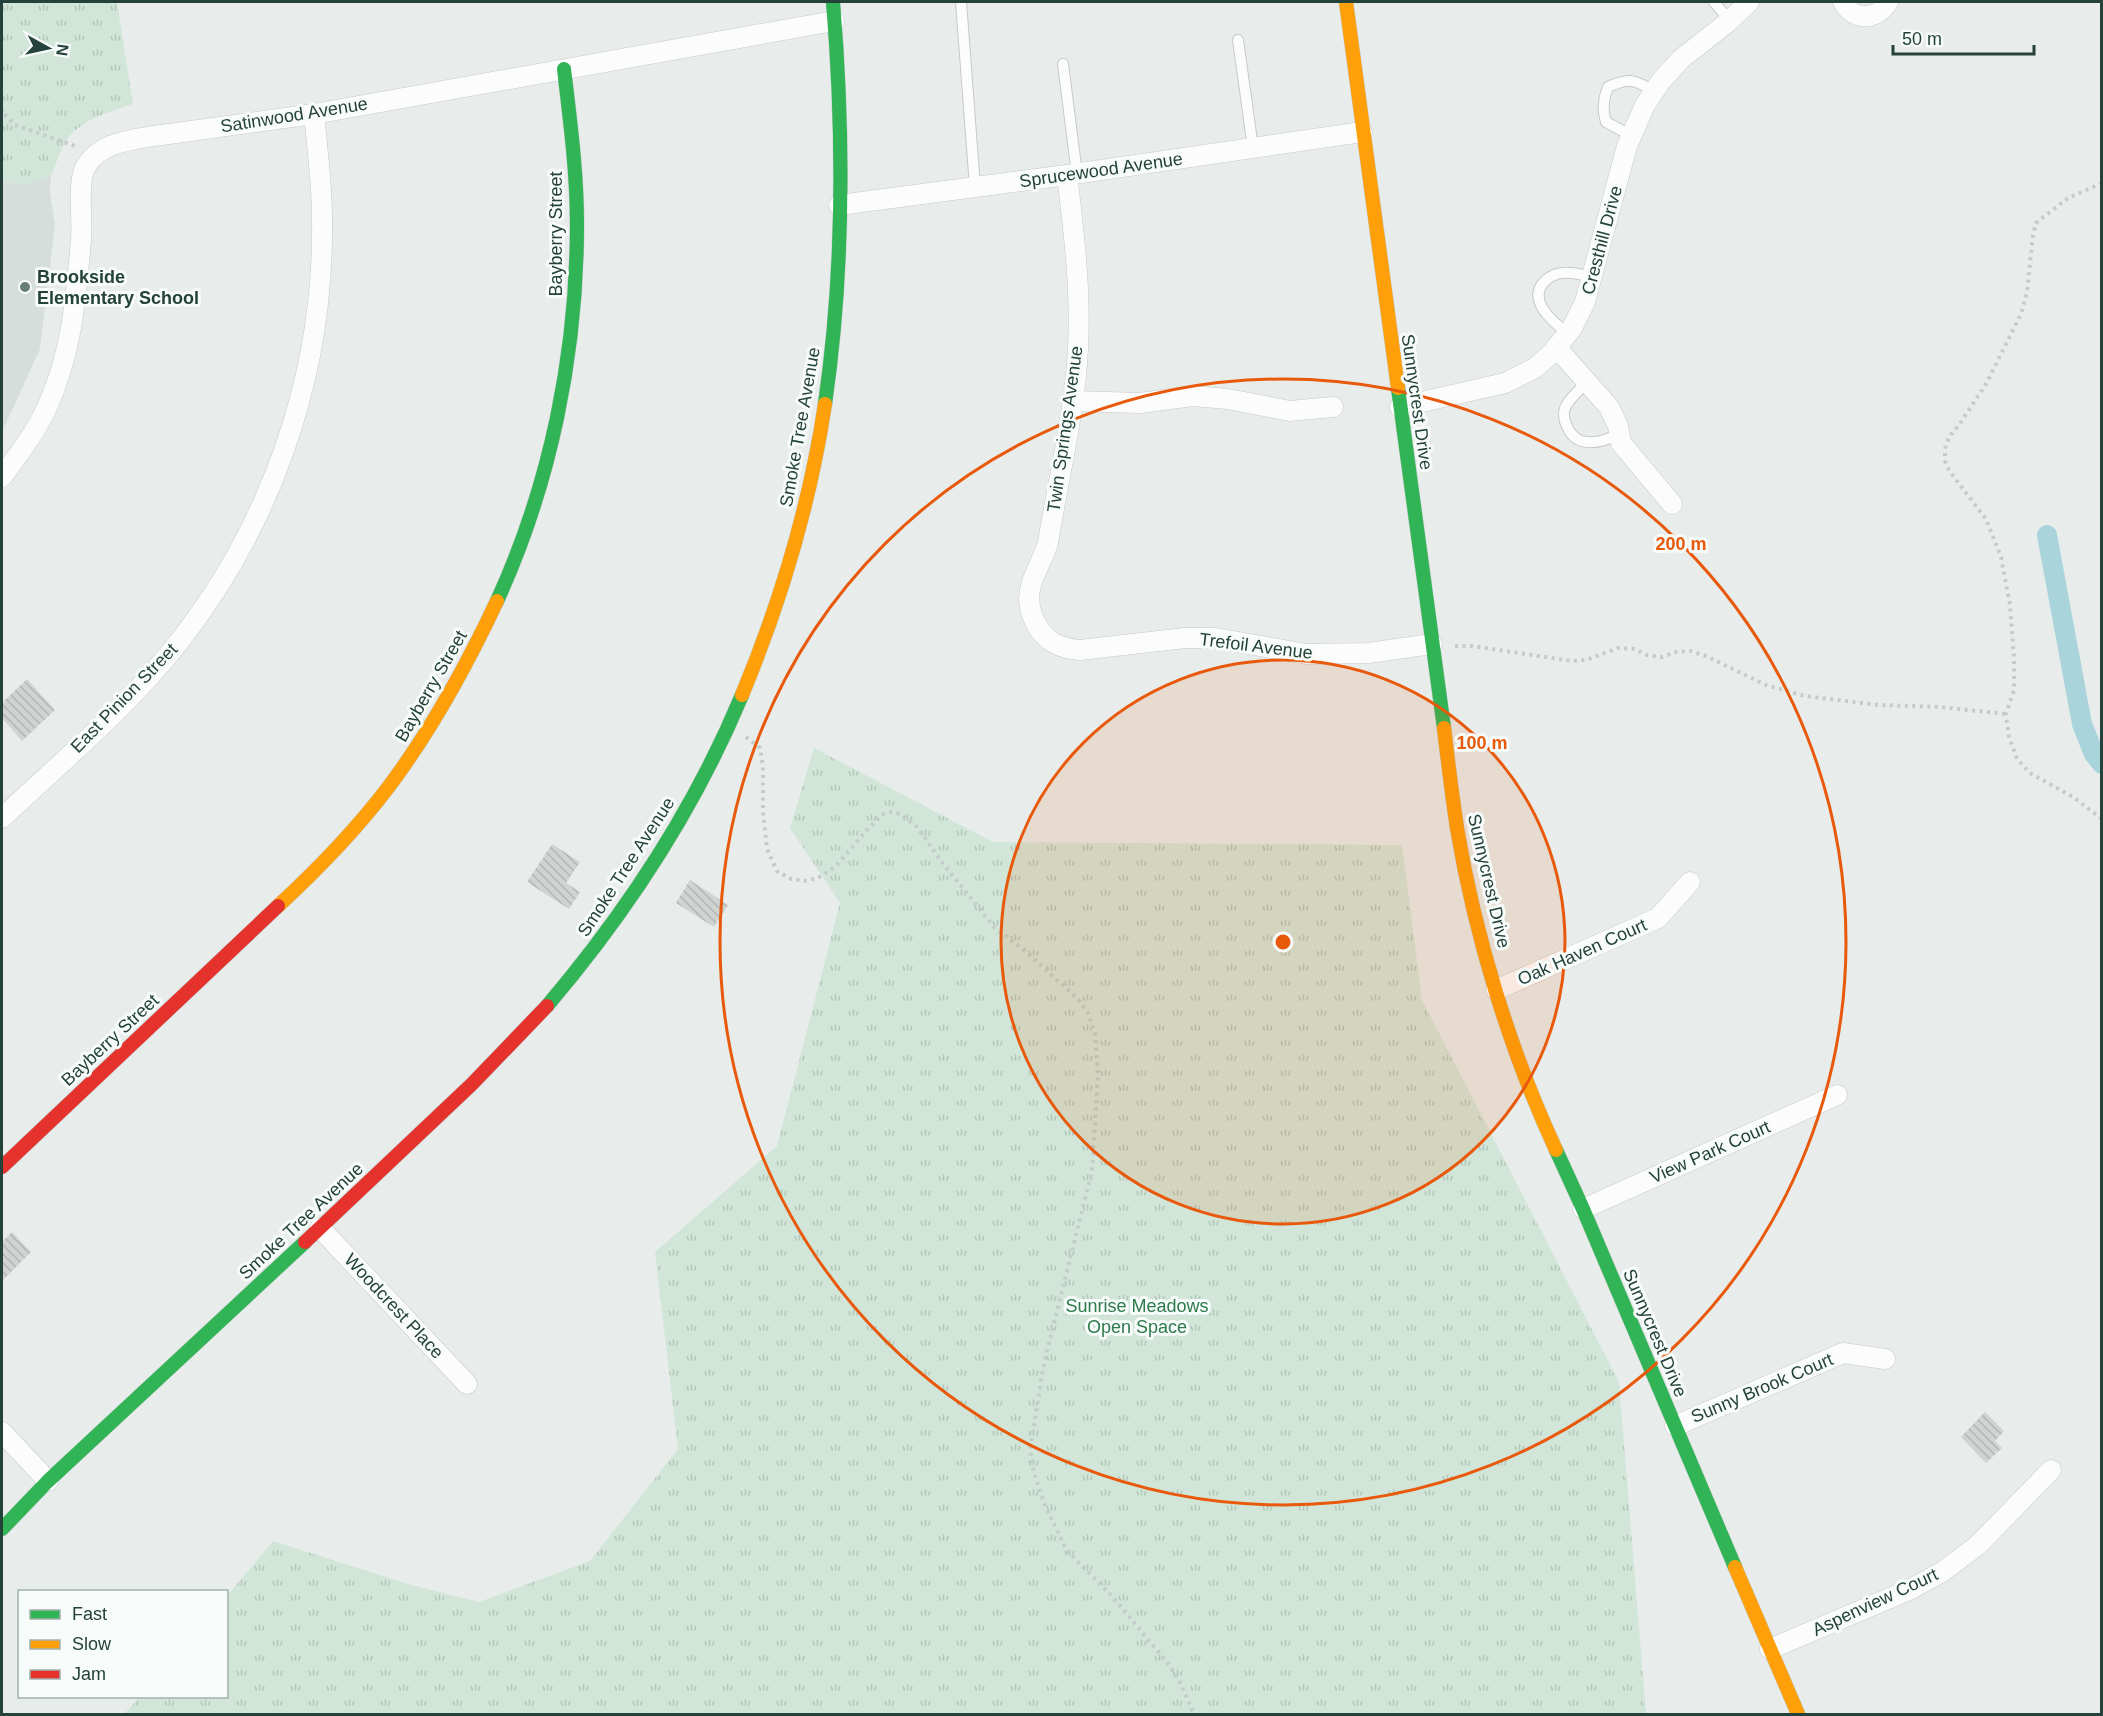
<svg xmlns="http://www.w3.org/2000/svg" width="2103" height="1716" viewBox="0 0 2103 1716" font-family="Arial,sans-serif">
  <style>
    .built { fill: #d6dedb }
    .grass { fill: url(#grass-tufts) }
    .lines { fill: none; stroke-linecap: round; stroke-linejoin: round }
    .canal { stroke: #a9d4db; stroke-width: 20 }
    .building { fill: url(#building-back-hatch) }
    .lane-casing { stroke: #c5cac8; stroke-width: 12 }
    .street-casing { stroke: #c5cac8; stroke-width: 21 }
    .fast-casing { stroke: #c3cbc8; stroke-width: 15 }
    .slow-casing { stroke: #c3cbc8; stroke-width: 15 }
    .jam-casing { stroke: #c3cbc8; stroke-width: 15 }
    .path { stroke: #c3ccca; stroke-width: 4; stroke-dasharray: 3 4.5; stroke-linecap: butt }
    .lane { stroke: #fcfcfc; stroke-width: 10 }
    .street { stroke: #fcfcfc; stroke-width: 20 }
    .fast { stroke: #30b455; stroke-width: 14 }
    .slow { stroke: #ff9f0a; stroke-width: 14 }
    .jam { stroke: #e5322d; stroke-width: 14 }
    .ring { fill: none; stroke: #e8590c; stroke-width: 3 }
    .poi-dot { fill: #697e78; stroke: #f7fbf9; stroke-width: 2 }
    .labels { text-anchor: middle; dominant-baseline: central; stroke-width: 6; stroke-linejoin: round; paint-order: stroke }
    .street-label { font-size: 18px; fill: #24423a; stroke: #f7fbf9 }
    .poi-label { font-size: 18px; font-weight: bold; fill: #24423a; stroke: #f7fbf9; text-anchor: start }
    .park-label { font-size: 18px; fill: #2d7a4b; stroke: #f7fbf9 }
    .centre { fill: #e8590c; stroke: #f7fbf9; stroke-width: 3 }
    .ring-label { font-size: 18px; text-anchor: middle; font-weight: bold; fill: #e8590c; stroke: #f7fbf9; stroke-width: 6; stroke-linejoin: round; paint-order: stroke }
  </style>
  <defs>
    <pattern id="grass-tufts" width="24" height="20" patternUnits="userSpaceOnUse" patternTransform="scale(1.5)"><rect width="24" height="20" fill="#d1e6d8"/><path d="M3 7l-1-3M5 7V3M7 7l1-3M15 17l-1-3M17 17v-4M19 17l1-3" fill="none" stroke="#b3c6ba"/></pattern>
    <pattern id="building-back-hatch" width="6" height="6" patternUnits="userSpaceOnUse" patternTransform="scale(1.5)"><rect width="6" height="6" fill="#cfd4d2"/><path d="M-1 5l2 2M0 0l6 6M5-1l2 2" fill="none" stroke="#b2b7b5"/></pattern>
  </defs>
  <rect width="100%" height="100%" fill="#e8edeb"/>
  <!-- built -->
  <polygon class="built" points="51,175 50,193 55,225 40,349 2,432 2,181 27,184"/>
  <!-- grass -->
  <g class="grass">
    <path d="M 2,2 L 117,2 L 133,104 C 109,112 78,120 64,144 C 59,154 56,165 51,175 L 27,184 L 2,181 Z"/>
    <polygon points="814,748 993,842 1402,845 1422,1000 1619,1382 1646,1714 124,1714 140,1697 226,1696 227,1596 273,1541 408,1584 479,1602 590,1561 678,1449 655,1252 777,1146 840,903 790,828"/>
  </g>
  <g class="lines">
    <!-- canal -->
    <polyline class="canal" points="2047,535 2082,724 2094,754 2102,764"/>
  </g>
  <!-- building -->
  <g class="building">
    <polygon points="27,679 55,710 22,741 2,718 2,703"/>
    <polygon points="552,844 580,862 566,883 580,892 569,909 527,882"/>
    <polygon points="690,880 728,905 714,927 676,903"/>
    <polygon points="12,1232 31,1252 2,1281 2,1242"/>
    <polygon points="1985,1412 2004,1431 1995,1441 2002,1448 1986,1463 1961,1437"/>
  </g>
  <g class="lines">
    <!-- lane casing -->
    <g class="lane-casing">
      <g id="lane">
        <polyline points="961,2 975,187"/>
        <polyline points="1714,2 1730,21"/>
        <polyline points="1238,40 1253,148"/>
        <polyline points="1063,64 1077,174"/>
        <path d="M 1632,136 L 1606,122 C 1602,110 1603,99 1608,87 C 1629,77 1635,80 1654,91"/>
        <path d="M 1567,333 C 1553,322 1525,299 1546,280 C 1551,276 1557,273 1563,273 C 1572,272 1583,275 1592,277"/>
        <path d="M 1587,382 C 1580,390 1569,398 1565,408 C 1563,413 1564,421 1567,426 C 1576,450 1603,443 1620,433"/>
      </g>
    </g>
    <!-- street casing -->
    <g class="street-casing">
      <g id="street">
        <path d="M 1843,2 C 1854,22 1877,20 1888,2"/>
        <path d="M 1067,175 C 1074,233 1081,290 1078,349 C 1075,412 1058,480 1048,543 C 1043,558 1037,568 1032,582 C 1024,604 1034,631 1054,643 C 1062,648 1071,649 1080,650 L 1185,638 L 1215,638 L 1306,654 L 1368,653 L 1432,644"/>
        <polyline points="839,205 1067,175 1362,132"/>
        <polyline points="1556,347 1609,407 1618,426 1621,443 1672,504"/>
        <polyline points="1072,401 1140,403 1193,396 1228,399 1290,411 1333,407"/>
        <polyline points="1400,407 1505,383 1535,368 1553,352 1572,328 1585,302 1627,146 1645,105 1661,81 1681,59 1728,22 1749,2"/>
        <path d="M 2,477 C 18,455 37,431 48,405 C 72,352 76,297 81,240 C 83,220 77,184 85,168 C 97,145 124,141 147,137 L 314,114 L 834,21"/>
        <path d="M 2,818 C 61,762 127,708 178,643 C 269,528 321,382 322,236 C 323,195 318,154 314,114"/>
        <polyline points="1496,990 1658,918 1690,882"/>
        <polyline points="1583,1209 1837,1095"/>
        <polyline points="320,1228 467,1384"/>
        <polyline points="1675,1426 1843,1353 1885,1359"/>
        <polyline points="2,1432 48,1481"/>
        <polyline points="1770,1649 1911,1589 1942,1572 1978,1545 2051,1470"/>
      </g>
    </g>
    <!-- fast casing -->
    <g class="fast-casing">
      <g id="fast">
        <polyline points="1398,388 1444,728"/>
        <path d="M 825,404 C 844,272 844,135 833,2"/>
        <path d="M 497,601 C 551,483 577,353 577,224 C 577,172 570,120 564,69"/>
        <path d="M 547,1006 C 626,913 695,808 742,695"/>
        <polyline points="1556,1150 1583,1209 1735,1567"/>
        <polyline points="2,1529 48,1481 305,1242"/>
      </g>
    </g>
    <!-- slow casing -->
    <g class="slow-casing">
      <g id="slow">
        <polyline points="1346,2 1398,388"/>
        <path d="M 742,695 C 781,601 810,504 825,404"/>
        <path d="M 1444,728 C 1448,762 1452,795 1457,828 C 1475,936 1510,1051 1556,1150"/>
        <path d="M 278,906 C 317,870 354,832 387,789 C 431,731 466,667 497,601"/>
        <polyline points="1735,1567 1798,1714"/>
      </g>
    </g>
    <!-- jam casing -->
    <g class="jam-casing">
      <g id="jam">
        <polyline points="2,1167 278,906"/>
        <polyline points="305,1242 472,1084 547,1006"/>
      </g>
    </g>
    <!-- path -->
    <g class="path">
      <polyline points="2,108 2,112 15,125 78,147"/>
      <polyline points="2102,183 2068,198 2036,223 2033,235 2027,292 2021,314 1986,384 1959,425 1949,437 1945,449 1945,461 1950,472 1986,519 2001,557 2010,605 2014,658 2014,690 2006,714 2009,737 2017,759 2030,773 2073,797 2102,819"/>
      <polyline points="1455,646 1472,646 1572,661 1586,660 1618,648 1634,649 1647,655 1662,657 1676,652 1690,651 1706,656 1766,685 1805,696 1879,705 1940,707 2006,714"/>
      <polyline points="746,737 760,748 763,767 763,811 767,849 777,871 791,879 807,881 822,876 836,866 868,829 882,815 891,812 900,814 917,827 944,865 995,928 1023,949 1077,998 1088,1013 1095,1034 1098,1075 1092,1171 1044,1363 1030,1450 1034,1473 1044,1503 1067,1551 1110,1594 1167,1662 1179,1680 1194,1714"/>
    </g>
    <!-- lane -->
    <use href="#lane" class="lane"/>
    <!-- street -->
    <use href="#street" class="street"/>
    <!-- fast -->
    <use href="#fast" class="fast"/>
    <!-- slow -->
    <use href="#slow" class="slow"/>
    <!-- jam -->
    <use href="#jam" class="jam"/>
  </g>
  <!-- distance rings -->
  <circle cx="1283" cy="942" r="282" fill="#e8590c" fill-opacity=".12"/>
  <g class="ring">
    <circle cx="1283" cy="942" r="282"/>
    <circle cx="1283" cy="942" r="563"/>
  </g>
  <!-- markers -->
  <circle class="poi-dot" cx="25" cy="287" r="6"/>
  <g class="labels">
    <!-- street labels -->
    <g class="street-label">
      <text transform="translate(294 115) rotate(-9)">Satinwood Avenue</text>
      <text transform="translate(1101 170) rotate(-8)">Sprucewood Avenue</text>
      <text transform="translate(556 234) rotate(-90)">Bayberry Street</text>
      <text transform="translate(1602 240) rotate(-75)">Cresthill Drive</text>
      <text transform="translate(1417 402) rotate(82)">Sunnycrest Drive</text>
      <text transform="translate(800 427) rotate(-80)">Smoke Tree Avenue</text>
      <text transform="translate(1065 429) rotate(-82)">Twin Springs Avenue</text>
      <text transform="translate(1256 646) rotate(7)">Trefoil Avenue</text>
      <text transform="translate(431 686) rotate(-60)">Bayberry Street</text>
      <text transform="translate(124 698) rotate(-46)">East Pinion Street</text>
      <text transform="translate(626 867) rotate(-57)">Smoke Tree Avenue</text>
      <text transform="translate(1489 881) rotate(77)">Sunnycrest Drive</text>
      <text transform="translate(1582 952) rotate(-24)">Oak Haven Court</text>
      <text transform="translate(110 1040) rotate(-43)">Bayberry Street</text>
      <text transform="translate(1710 1152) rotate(-24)">View Park Court</text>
      <text transform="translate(301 1221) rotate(-43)">Smoke Tree Avenue</text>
      <text transform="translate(394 1306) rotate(47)">Woodcrest Place</text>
      <text transform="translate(1655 1333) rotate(67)">Sunnycrest Drive</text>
      <text transform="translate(1762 1388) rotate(-23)">Sunny Brook Court</text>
      <text transform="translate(1875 1602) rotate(-25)">Aspenview Court</text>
    </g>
    <!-- poi labels -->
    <g class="poi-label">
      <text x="37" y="277">Brookside<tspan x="37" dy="21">Elementary School</tspan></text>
    </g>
    <!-- park labels -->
    <g class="park-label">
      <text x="1137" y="1306">Sunrise Meadows<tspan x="1137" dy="21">Open Space</tspan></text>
    </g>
  </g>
  <circle cx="1283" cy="942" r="9" class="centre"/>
  <g class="ring-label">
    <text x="1681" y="550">200 m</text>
    <text x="1482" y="749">100 m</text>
  </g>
  <!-- border -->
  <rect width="2103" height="1716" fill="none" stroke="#24423a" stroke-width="6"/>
  <!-- legend -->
  <rect x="18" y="1590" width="210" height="108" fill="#f7fbf9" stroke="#a3b1ad" stroke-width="1.5"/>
  <rect x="30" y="1610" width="30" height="9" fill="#30b455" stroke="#a3b1ad" stroke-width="1.5"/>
  <text x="72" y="1620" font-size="18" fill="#24423a">Fast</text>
  <rect x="30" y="1640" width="30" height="9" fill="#ff9f0a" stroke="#a3b1ad" stroke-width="1.5"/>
  <text x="72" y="1650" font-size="18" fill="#24423a">Slow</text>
  <rect x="30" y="1670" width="30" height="9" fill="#e5322d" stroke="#a3b1ad" stroke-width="1.5"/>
  <text x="72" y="1680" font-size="18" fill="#24423a">Jam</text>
  <!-- north arrow -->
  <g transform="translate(48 48) rotate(98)" stroke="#f7fbf9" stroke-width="4.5" paint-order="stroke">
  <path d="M0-4.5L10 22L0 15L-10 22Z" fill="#24423a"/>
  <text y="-9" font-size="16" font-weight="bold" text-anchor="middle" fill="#24423a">N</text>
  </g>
  <!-- scale -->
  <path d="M1893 45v9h141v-9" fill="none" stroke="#24423a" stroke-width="3"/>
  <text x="1902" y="45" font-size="18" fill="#24423a" stroke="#f7fbf9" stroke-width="4.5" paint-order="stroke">50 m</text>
</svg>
